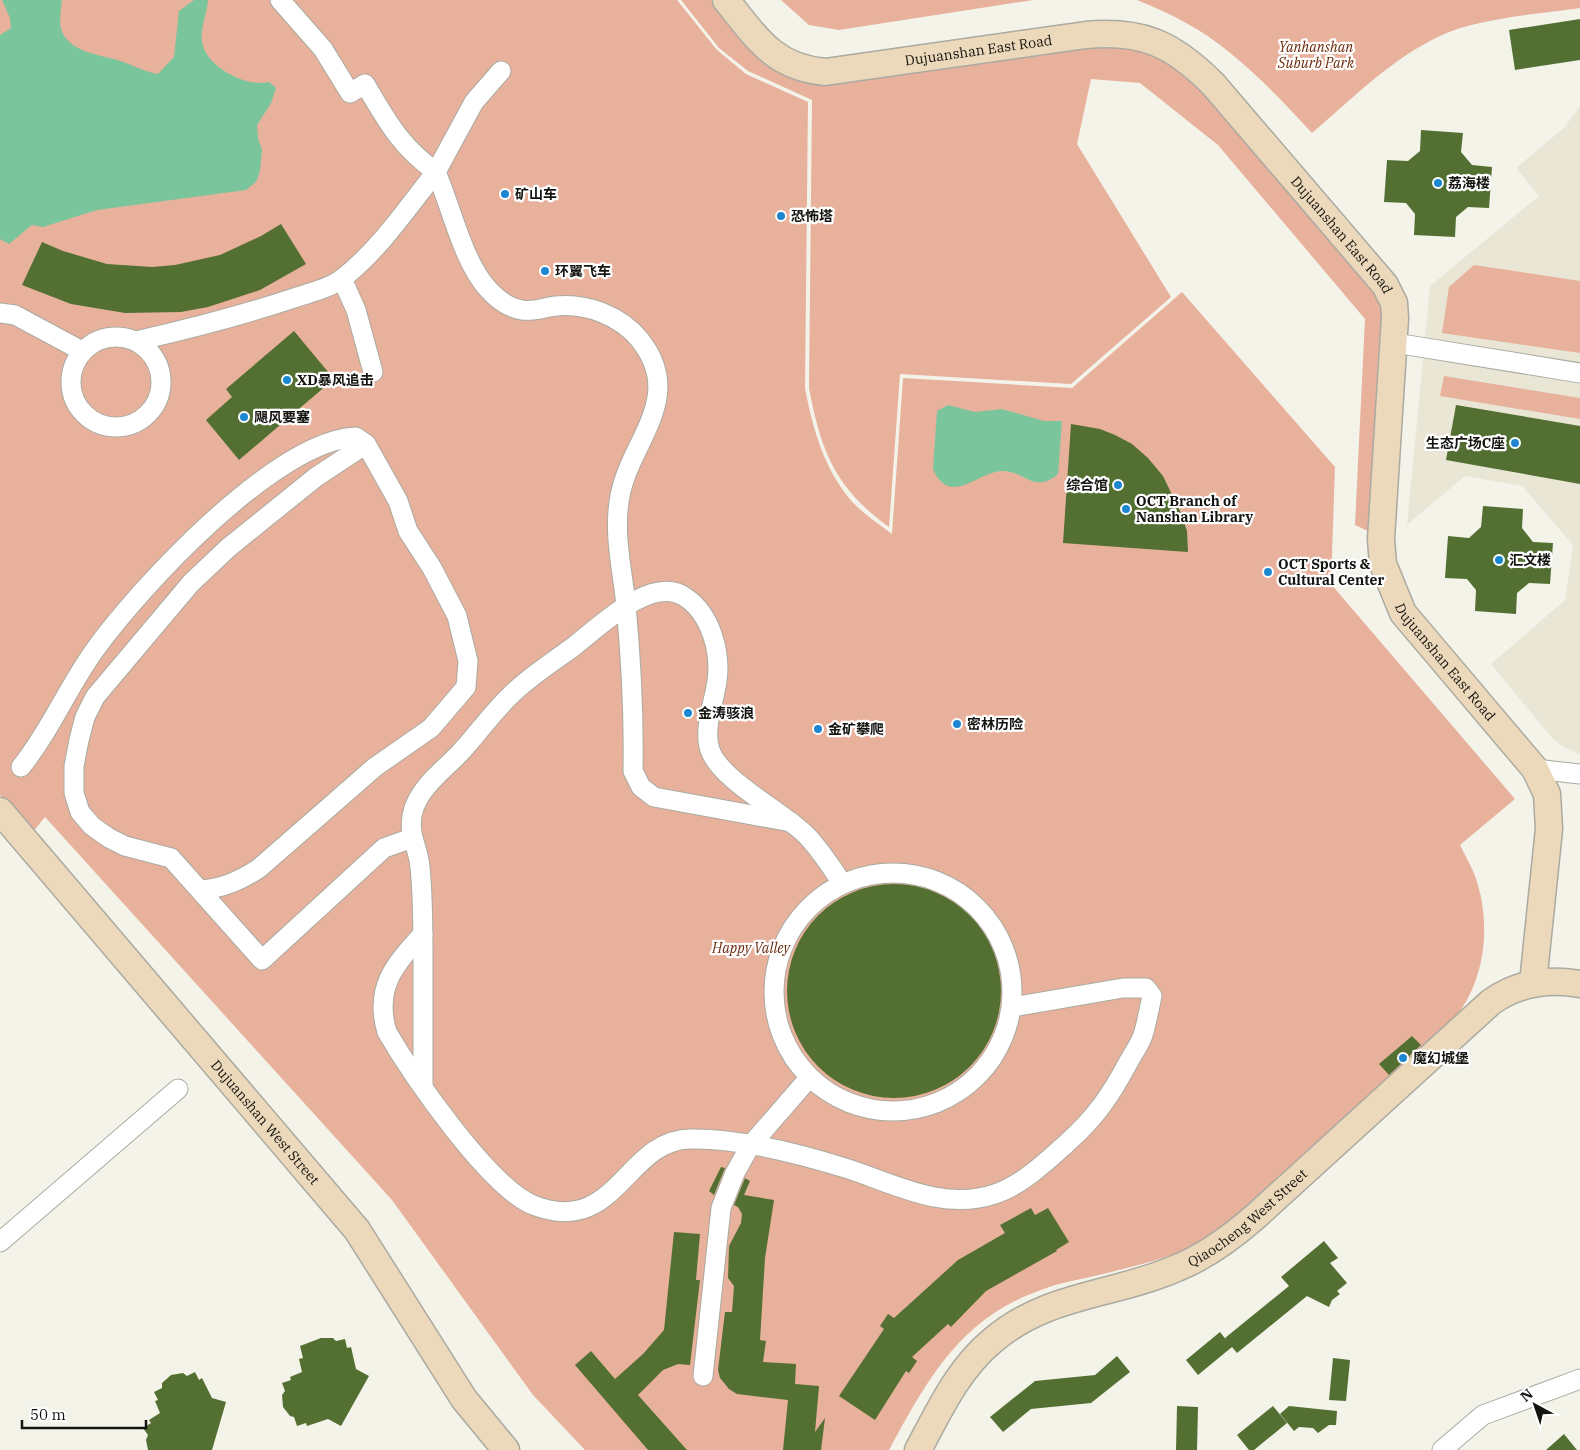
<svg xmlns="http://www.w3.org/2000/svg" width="1580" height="1450" viewBox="0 0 1580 1450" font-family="'IBM Plex Serif','Noto Sans SC',serif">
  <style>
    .built { fill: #e9e6d6 }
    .green { fill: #e7b19c }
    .water { fill: #7bc59c }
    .building { fill: #537032 }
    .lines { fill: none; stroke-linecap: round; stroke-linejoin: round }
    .street-casing { stroke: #abaaa1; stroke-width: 21 }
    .secondary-casing { stroke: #abaaa1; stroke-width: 29 }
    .street { stroke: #fff; stroke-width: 19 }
    .secondary { stroke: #ecd8ba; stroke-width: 26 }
    .poi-dot { fill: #1c86d0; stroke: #fff; stroke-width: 2 }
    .labels { text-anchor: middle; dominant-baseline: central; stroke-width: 4.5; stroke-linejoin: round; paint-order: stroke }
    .park-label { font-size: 14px; font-style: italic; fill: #6a2a0c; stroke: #fff }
    .street-label { font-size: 14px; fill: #131310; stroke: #fff }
    .poi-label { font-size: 14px; font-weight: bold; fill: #131310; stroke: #fff; text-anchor: start }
  </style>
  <rect width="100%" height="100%" fill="#f4f3ea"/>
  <!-- built -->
  <polygon class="built" points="1580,106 1580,754 1564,747 1552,738 1491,664 1565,600 1573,545 1522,486 1465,476 1407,525 1430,286 1539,196 1516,168 1564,128"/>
  <!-- green -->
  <g class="green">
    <path d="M 0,0 L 677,0 L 717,50 L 746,74 L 808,102 L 805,388 C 812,425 822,462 845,493 C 857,510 876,522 892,534 L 903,378 L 1072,388 L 1182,292 L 1335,467 L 1331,584 L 1515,799 L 1460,845 C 1465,855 1471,866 1475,876 C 1489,915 1487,960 1469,996 C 1463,1009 1451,1022 1442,1033 L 1217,1234 C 1181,1256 1143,1264 1103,1274 C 1083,1279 1061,1282 1041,1290 C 960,1318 927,1380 889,1450 L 585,1450 L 533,1395 L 392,1200 L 45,817 L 32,833 L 0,795 Z"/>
    <path d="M 681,0 L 722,0 L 790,69 L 1086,39 L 1168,51 L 1390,304 L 1372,533 L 1355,525 L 1365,319 L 1218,145 L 1140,83 L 1091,79 L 1077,144 L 1171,297 L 1071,384 L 900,374 L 889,527 C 835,488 821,451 809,388 L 812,100 L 748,71 L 719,48 Z"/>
    <polygon points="781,0 1033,0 839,30 809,25"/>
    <path d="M 1137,0 L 1580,0 L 1580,8 C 1539,14 1479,18 1442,35 C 1392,58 1353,98 1312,133 C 1276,94 1233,48 1186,23 C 1170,14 1154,7 1137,0 Z"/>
    <polygon points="1474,265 1580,281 1580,353 1442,333 1449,287"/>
    <polygon points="1444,376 1580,398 1580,419 1440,396"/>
  </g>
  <!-- water -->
  <g class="water">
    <path d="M 2,0 L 62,0 C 61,10 58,25 63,34 C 72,51 98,55 114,59 C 129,63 142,71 158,74 L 174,57 L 179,11 L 194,0 L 208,0 C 207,14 200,28 202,42 C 206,67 247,88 269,82 L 276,88 L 271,103 L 257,125 L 258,138 L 262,150 L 260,171 L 256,182 L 246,190 L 97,210 L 43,227 L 32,225 L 9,244 L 0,239 L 0,35 L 11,28 L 10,18 Z"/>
    <path d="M 948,405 L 975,412 L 1002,409 L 1044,421 L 1062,421 L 1058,474 C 1035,494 1025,472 1004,471 C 980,469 950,509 933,469 L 937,411 Z"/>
  </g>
  <!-- building -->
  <g class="building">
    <polygon points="1580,19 1580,60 1515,70 1509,30"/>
    <polygon points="1421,130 1463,133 1461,152 1472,165 1492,167 1489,208 1468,207 1456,217 1455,237 1414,235 1415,214 1406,203 1384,202 1387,160 1408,161 1420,151"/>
    <polygon points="281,224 306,264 260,290 208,307 181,312 125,313 71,304 22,285 42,242 63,251 107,264 152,267 175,265 220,255 261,236"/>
    <polygon points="294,331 334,379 239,460 206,420 232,397 226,389"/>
    <polygon points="1456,405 1580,426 1580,484 1446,460"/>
    <polygon points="1071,424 1100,429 1115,435 1132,444 1148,458 1163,476 1181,513 1187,531 1188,552 1063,543"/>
    <polygon points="1483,506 1523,509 1522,528 1533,542 1553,543 1550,584 1529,583 1517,593 1516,614 1475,611 1476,590 1467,579 1445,578 1448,536 1469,538 1481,527"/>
    <circle cx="894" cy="991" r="107"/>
    <polygon points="1412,1036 1421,1045 1389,1075 1379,1064"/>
    <polygon points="721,1167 725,1168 714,1195 709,1191"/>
    <polygon points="745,1178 750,1181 744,1195 774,1200 765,1258 760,1340 766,1341 763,1362 796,1364 795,1384 819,1386 815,1432 825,1418 821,1450 783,1450 788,1400 737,1394 729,1389 720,1378 718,1370 725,1312 732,1312 734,1286 728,1278 729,1246 741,1223 742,1214 738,1207 734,1205"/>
    <polygon points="1031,1208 1035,1215 1048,1208 1069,1242 1056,1250 1057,1251 986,1291 951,1327 948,1324 912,1357 917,1361 909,1373 906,1371 875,1420 839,1396 884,1329 880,1326 888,1314 894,1318 958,1260 1005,1233 1000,1225"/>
    <polygon points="674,1232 700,1234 696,1280 700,1280 690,1365 678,1364 663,1370 638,1395 687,1450 648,1450 575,1365 591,1351 615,1379 643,1354 664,1330"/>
    <polygon points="1324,1241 1338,1258 1330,1263 1347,1283 1337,1291 1340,1294 1332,1300 1329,1307 1307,1296 1237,1353 1232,1347 1198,1375 1186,1360 1220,1332 1227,1341 1225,1338 1289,1286 1281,1277"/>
    <polygon points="321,1338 333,1338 336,1341 345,1339 347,1348 351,1347 356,1369 369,1376 341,1426 328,1419 307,1426 306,1423 297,1426 294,1417 290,1416 283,1407 282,1395 285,1391 282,1383 291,1380 290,1377 302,1372 299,1359 303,1358 300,1346"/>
    <polygon points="1117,1356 1130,1372 1091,1403 1031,1409 1003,1432 990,1417 1035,1381 1095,1375"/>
    <polygon points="1333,1358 1350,1360 1346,1401 1329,1400"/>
    <polygon points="195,1372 199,1380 202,1378 212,1398 226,1402 212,1450 148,1450 146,1440 148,1435 143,1428 151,1423 149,1420 160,1413 155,1401 158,1400 154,1392 162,1388 162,1383 171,1375 183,1373 187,1376"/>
    <polygon points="1177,1406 1198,1407 1197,1450 1176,1450"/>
    <polygon points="1273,1406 1287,1423 1254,1450 1249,1450 1237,1435"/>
    <polygon points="1289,1406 1337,1411 1336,1425 1329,1425 1318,1433 1313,1428 1299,1427 1294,1431 1280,1414"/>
    <polygon points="1564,1434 1577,1450 1546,1450"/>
  </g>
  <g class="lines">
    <!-- street casing -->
    <g class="street-casing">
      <g id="street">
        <path d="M 501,71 L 474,102 L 436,172 C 451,206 463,262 488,289 C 497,299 509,308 522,310 C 533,312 546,307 556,306 C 587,303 621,316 640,340 C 686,398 630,441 620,496 C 613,532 622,568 626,605 C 631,659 634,716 633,771 L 641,787 L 654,797 L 791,822"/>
        <polyline points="342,279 356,310 373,372"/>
        <polyline points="0,313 15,315 82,351"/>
        <circle cx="116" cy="382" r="45"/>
        <path d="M 136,341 C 189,329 240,316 291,299 C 308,293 329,289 343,278 C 380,249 407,208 436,172 C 399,145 388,122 365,84 L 350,93 L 323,49 L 280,0"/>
        <polyline points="1395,343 1580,373"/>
        <polyline points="366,444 316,477 228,548 191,583 95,697 85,717 79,740 74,766 74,793 80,812 92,826 109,838 125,846 171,858 262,960 384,848 412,838"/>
        <path d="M 21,767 C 50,731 67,689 94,651 C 139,588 276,440 356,437 L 366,444 L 398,501 L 408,531 L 432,568 L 457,616 L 468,661 L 466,687 L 431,728 L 375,767 L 258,869 C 239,881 223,888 201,890"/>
        <polyline points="1535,769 1580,774"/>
        <circle cx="893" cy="992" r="119"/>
        <path d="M 423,934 C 394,964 374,989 387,1032 C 412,1075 489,1187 533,1205 C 617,1238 625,1139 691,1139 C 739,1138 796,1153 842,1167 C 892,1182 941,1212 995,1194 C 1022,1185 1046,1162 1067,1143 C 1096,1117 1111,1095 1129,1061 C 1134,1052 1140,1044 1143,1035 C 1147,1022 1149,1009 1152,996 L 1146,988 L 1123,988 L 1012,1007"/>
        <path d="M 423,1086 C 423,1043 423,999 423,956 C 423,927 423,896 420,867 C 418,845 406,832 414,808 C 422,786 442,771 458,755 C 477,735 493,711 514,692 C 532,675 554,661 573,647 C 598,628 651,574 685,597 C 711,614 721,652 717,681 C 714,703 703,729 710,750 C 721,781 782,811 806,835 C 820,849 831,867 842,883"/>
        <polyline points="0,1242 178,1089"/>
        <polyline points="703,1376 721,1208 735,1173 750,1146 809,1078"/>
        <polyline points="1442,1450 1483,1415 1580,1379"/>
      </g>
    </g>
    <!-- secondary casing -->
    <g class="secondary-casing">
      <g id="secondary">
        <path id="s1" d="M 726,0 C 757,38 773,67 825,72 L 1086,35 C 1143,30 1173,44 1213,84 L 1385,285 L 1394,303 L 1395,318 L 1381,539 L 1383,564 L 1403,613 L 1535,769 L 1547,794 L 1549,829 L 1533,983"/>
        <path id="s2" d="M 0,811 L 357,1230 L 464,1399 L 506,1450"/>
        <path id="s3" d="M 918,1450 C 939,1411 958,1369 992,1341 C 1048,1293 1113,1296 1177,1268 C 1207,1256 1232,1237 1256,1216 L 1491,1002 C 1518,983 1547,978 1580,984"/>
      </g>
    </g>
    <!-- street -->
    <use href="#street" class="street"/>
    <!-- secondary -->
    <use href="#secondary" class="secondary"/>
  </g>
  <!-- markers -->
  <g class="poi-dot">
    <circle cx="1438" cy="183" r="5"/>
    <circle cx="505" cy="194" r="5"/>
    <circle cx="781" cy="216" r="5"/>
    <circle cx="545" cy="271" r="5"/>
    <circle cx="287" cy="380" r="5"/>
    <circle cx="244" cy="417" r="5"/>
    <circle cx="1515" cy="443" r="5"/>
    <circle cx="1118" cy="485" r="5"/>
    <circle cx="1126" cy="509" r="5"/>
    <circle cx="1499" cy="560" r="5"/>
    <circle cx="1268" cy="572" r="5"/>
    <circle cx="688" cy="713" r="5"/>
    <circle cx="957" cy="724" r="5"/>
    <circle cx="818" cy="729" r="5"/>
    <circle cx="1403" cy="1058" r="5"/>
  </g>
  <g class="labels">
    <!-- park labels -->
    <g class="park-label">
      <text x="1316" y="47">Yanhanshan<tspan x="1316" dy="16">Suburb Park</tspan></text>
      <text x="751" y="948">Happy Valley</text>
    </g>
    <!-- street labels -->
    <g class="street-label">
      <text stroke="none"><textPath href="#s1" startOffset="282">Dujuanshan East Road</textPath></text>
      <text stroke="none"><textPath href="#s1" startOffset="731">Dujuanshan East Road</textPath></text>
      <text stroke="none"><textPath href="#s1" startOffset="1196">Dujuanshan East Road</textPath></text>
      <text stroke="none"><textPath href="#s2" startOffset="409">Dujuanshan West Street</textPath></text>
      <text stroke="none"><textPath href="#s3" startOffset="420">Qiaocheng West Street</textPath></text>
    </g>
    <!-- poi labels -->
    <g class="poi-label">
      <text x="1448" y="183">荔海楼</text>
      <text x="515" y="194">矿山车</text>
      <text x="791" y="216">恐怖塔</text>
      <text x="555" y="271">环翼飞车</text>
      <text x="297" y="380">XD暴风追击</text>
      <text x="254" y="417">飓风要塞</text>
      <text x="1505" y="443" text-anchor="end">生态广场C座</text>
      <text x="1108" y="485" text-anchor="end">综合馆</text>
      <text x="1136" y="501">OCT Branch of<tspan x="1136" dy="16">Nanshan Library</tspan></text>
      <text x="1509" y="560">汇文楼</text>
      <text x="1278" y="564">OCT Sports &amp;<tspan x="1278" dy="16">Cultural Center</tspan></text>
      <text x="698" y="713">金涛骇浪</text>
      <text x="967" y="724">密林历险</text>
      <text x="828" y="729">金矿攀爬</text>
      <text x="1413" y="1058">魔幻城堡</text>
    </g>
  </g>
  <!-- north arrow -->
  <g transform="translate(1535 1405) rotate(320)" stroke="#ffffff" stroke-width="4" paint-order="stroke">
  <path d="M0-4L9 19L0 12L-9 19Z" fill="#131310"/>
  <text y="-8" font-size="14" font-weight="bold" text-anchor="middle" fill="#131310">N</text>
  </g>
  <!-- scale -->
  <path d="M22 1420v8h124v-8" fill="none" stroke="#131310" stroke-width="2.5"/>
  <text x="30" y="1420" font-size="15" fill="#131310" stroke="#ffffff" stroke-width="4" paint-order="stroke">50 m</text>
</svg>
